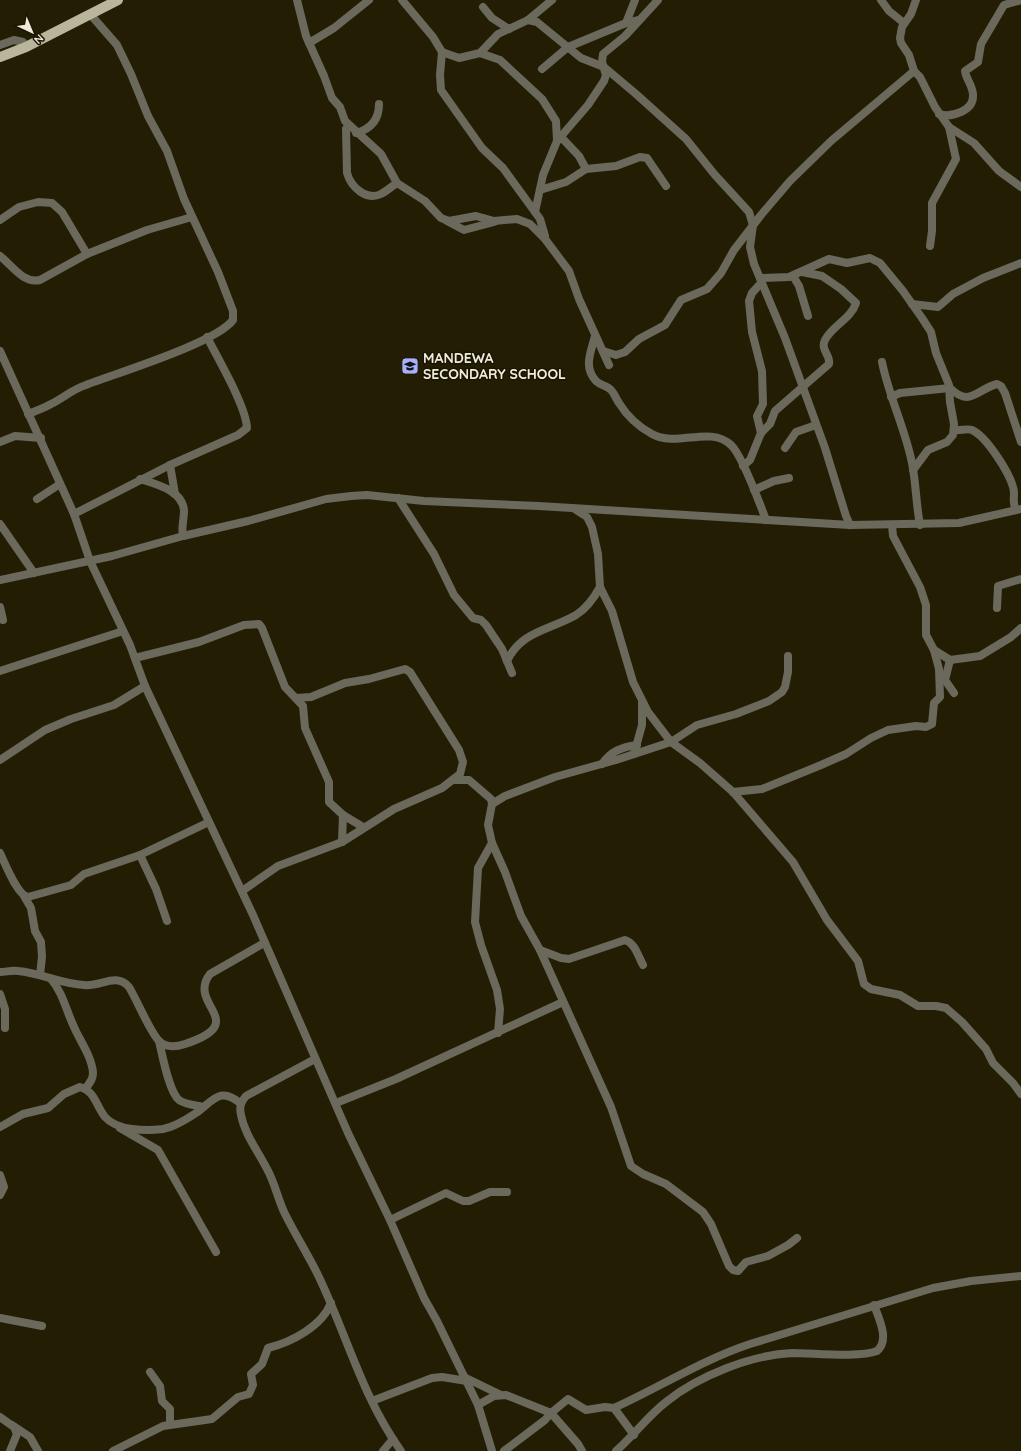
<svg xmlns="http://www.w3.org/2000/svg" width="1021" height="1451" viewBox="0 0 1021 1451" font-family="Quicksand,sans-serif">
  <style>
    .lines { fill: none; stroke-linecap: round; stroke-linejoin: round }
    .minor { stroke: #6b695c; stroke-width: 8 }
    .major { stroke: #bab69b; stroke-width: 10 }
    .labels { text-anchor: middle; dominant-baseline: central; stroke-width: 3; stroke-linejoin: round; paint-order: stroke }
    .poi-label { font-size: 14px; font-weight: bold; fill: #eeebdb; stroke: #1a1500; text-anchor: start }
  </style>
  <rect width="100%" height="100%" fill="#231e03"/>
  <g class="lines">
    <!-- minor -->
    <g class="minor">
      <polyline points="297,0 306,36 324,76 332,98 340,107 345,121 381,154 397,183 425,201 441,218 449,221 476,216 494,221 517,219 530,224 545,239 569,271 579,299 609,365"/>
      <polyline points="402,0 433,37 442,52 459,58 480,53 498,34 528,20 552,0"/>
      <polyline points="881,0 889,11 904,23"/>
      <polyline points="916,0 911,14 902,27 900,38 901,43 909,55 914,71 920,77 935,107 949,127 974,143 999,171 1021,187"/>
      <polyline points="483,7 492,18 509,29"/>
      <polyline points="528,20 537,22 581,58 604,67 636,94 686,139 715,175 749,212 753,225 750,247 754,264 785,338 825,448 846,516 850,525"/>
      <polyline points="626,23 635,0"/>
      <polyline points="309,43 334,28 369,0"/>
      <polyline points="0,45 14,40 23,42 26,47"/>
      <polyline points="442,52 440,75 441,90 482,148 503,168 535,212"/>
      <polyline points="480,53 500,60 542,99 556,121 557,141"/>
      <polyline points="542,69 568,47 626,23 639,20"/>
      <path d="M 939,114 C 951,118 974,111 973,95 C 973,86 966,79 965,71 L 978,62 L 981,44 L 1004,5 L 1021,0"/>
      <path d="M 346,129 L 347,173 C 351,187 366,201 381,194 C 387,191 392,186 397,183"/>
      <path d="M 356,133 C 371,129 379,120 379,104"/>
      <polyline points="561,137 579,156 586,169"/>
      <polyline points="540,190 566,182 586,169 616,166 640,157 647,158 649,161 666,186"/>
      <polyline points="0,220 19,207 38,202 52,203 62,212 87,254"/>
      <polyline points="447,221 464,230 494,222"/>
      <polyline points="545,236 540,219 535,212 543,175 557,141 588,105 604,81 606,75 602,62 603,54 625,36 658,0"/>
      <polyline points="930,246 932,231 932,203 956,159 949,127"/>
      <path d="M 0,256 C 12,265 23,284 40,280 L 87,254 L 147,230 L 192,217"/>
      <polyline points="793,276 799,286 808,316"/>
      <polyline points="760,278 789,277 829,259 847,263 870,258 880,263 903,291 922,318 931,332 936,353 949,385 950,402 954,424 953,435 947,442 928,450 913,470"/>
      <polyline points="912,304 938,307 953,294 983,278 1021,263"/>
      <path d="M 595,336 C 591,352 583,367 596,381 C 601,386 607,385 611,390 C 615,394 616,399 619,403 C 627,416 639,427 652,434 C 677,448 709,425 731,445 C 742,455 760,504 766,520"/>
      <polyline points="0,351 74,514 90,561 130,645 145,686 253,915 348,1133 390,1220 424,1298 437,1321 478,1405 492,1451"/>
      <polyline points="603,351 616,355 625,352 639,339 665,325 681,300 707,289 721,273 734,250 761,215 790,181 831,141 914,71"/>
      <path d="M 882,362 C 889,397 905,428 912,463 C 916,483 916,504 920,525"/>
      <path d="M 891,397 L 900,393 L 950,388 C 970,408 977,389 997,384 L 1001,386 L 1005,393 L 1021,442"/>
      <path d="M 28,414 C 36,411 44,408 51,404 C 63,398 73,389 86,385 C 117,373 216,343 233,320 L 233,311 L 218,272 L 184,199 L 167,151 L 148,116 L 131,74 L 117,45 L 90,14"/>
      <path d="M 954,430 C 960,431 967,428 972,430 C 986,436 1009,472 1013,487 C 1016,496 1011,500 1016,510"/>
      <polyline points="761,433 757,416 763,404 762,371 752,332 749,301 752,293 762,282"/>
      <polyline points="0,442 15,436 41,438"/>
      <polyline points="785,448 796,432 816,425"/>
      <polyline points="170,465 175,494"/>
      <path d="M 743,466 L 750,460 L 761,433 L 770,424 L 775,411 L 829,364 C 831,355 820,350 825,340 C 832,326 851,319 856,303 L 841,289 L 822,276 L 802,272"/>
      <path d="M 140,479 C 155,484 183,490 184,511 C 184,520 181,527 183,536"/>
      <polyline points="754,490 774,481 789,478"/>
      <polyline points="398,498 434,554 454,595 473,618 481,620 486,625 502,649 512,673"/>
      <polyline points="37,499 60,484"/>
      <polyline points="576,510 587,517 592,527 598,554 600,587 612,611 633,682 648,712 671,742 700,763 733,792 793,862 827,920 858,961 864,984 871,989 900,995 918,1006 936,1006 946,1008 962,1022 986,1049 993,1063 1013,1083 1021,1094"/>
      <path d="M 74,514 L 170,465 L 238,435 L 247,428 C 246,406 218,359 207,337"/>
      <polyline points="0,524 34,573"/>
      <polyline points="0,580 112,556 183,536 248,521 326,499 351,496 367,495 424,501 539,506 850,525 959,523 1021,509"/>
      <polyline points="0,607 3,620"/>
      <polyline points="997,608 998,586 1021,579"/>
      <polyline points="934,650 950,660 980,656 1011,637 1021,628"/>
      <polyline points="788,656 788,672 785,687 782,692 769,701 736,714 697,725 671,742 616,760 555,777 505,796 492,804 488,825 492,843 505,872 521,916 540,950 611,1107 631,1166 643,1174 666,1184 703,1212 711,1224 729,1266 733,1270 738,1271 746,1262 768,1256 788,1245 797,1238"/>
      <polyline points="135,658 199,642 244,625 259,624 262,628 285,687 303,706 305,728 329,782 329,802 343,815 363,827"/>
      <polyline points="950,660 945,680 954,693"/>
      <path d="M 507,661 C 521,631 550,630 576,615 C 587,608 594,598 600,587"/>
      <polyline points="0,671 123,631"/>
      <polyline points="634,754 642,725 642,702"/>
      <polyline points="0,760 45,730 71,719 114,705 145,686"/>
      <path d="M 602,764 C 611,751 622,747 637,745"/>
      <polyline points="455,780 469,780 491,799 492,804"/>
      <polyline points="733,792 762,789 821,765 846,754 871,738 888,730 916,726 926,727 932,724 934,703 940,697 939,669 934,650 926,635 926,605 920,587 893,536 892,525"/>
      <polyline points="342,842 343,815"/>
      <polyline points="492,843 478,868 475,922 481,945 497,990 500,1009 498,1033"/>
      <path d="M 0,853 C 5,863 17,895 28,897 L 71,885 L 84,874 L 140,855 L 209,822"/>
      <polyline points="140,855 156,889 167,921"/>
      <polyline points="242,891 278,866 342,842 394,809 442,788 460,774 463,762 459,750 410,672 405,669 369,679 345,683 311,697 296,698"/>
      <polyline points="24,896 31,908 35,931 41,942 42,957 40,975"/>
      <path d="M 540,950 L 561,958 L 569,959 L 625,940 C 635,943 638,956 643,965"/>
      <path d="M 0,972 C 6,972 12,970 18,971 C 41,973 61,984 84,985 C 101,987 116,972 129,987 C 137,1000 150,1032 159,1041 C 166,1048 176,1047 185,1044 C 252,1022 186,1005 210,974 L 264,943"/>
      <path d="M 51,979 C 63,993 66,1010 74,1027 C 80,1041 92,1057 93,1073 C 93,1080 89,1084 85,1089"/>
      <polyline points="0,994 5,1009 5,1028"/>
      <path d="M 159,1041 C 162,1054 169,1092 179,1100 C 186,1105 196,1105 203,1107"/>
      <path d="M 315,1059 L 246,1096 C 241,1102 239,1106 241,1115 C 245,1135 258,1151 267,1169 C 275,1183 278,1200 285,1214 C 295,1234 307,1253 317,1273 C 346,1332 362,1397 401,1451"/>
      <polyline points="336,1103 396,1079 563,1002"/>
      <path d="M 0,1127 L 23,1114 L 48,1108 L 64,1094 L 80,1087 C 95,1091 96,1106 105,1117 C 117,1131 146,1131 163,1129 C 174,1127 187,1119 196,1113 C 213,1101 220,1086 240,1103"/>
      <polyline points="120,1128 158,1150 216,1252"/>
      <polyline points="0,1175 4,1187 0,1195"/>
      <polyline points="390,1220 446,1193 463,1201 469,1201 490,1192 507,1192"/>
      <polyline points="0,1318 42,1326"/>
      <polyline points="150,1372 160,1386 162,1401 170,1409 170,1424"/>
      <polyline points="466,1378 501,1395"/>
      <polyline points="372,1401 432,1378 442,1377 467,1381"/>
      <polyline points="478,1405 494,1396 506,1395 551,1413 578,1444 582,1451"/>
      <polyline points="614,1408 634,1435"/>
      <polyline points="0,1417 14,1427 17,1434 10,1451"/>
      <polyline points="12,1425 30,1437 38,1451"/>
      <path d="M 113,1451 L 163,1426 L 212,1419 L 238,1397 L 249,1394 L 253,1385 L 251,1374 L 262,1364 L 268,1348 C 292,1342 322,1326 331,1303"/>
      <polyline points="383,1451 393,1439"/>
      <path d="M 504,1451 L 545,1420 L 551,1413 L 568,1399 L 586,1410 L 605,1407 L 614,1408 C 660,1387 702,1360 750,1344 L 933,1288 L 971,1281 L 1021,1276"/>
      <path d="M 616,1451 C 633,1436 648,1416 666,1402 C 698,1376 751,1355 792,1353 C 814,1353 859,1358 877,1351 C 890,1340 879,1319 874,1305"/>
    </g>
    <!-- major -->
    <polyline class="major" points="0,57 26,47 118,0"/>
  </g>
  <!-- icons -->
  <defs>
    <g id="school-square" transform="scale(0.9)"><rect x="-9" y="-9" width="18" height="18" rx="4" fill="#a8b0fc" stroke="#1a1500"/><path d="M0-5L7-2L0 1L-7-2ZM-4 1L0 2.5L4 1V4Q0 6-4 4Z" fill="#111"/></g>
  </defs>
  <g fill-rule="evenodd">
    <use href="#school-square" x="410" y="366"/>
  </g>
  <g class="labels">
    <!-- poi labels -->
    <g class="poi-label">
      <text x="423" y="358">MANDEWA<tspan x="423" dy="16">SECONDARY SCHOOL</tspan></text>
    </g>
  </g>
  <!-- north arrow -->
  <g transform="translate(32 32) rotate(136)" stroke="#1a1500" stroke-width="3" paint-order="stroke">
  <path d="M0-3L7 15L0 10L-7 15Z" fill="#eeebdb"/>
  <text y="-6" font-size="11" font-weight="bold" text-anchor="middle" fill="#eeebdb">N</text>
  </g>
</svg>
